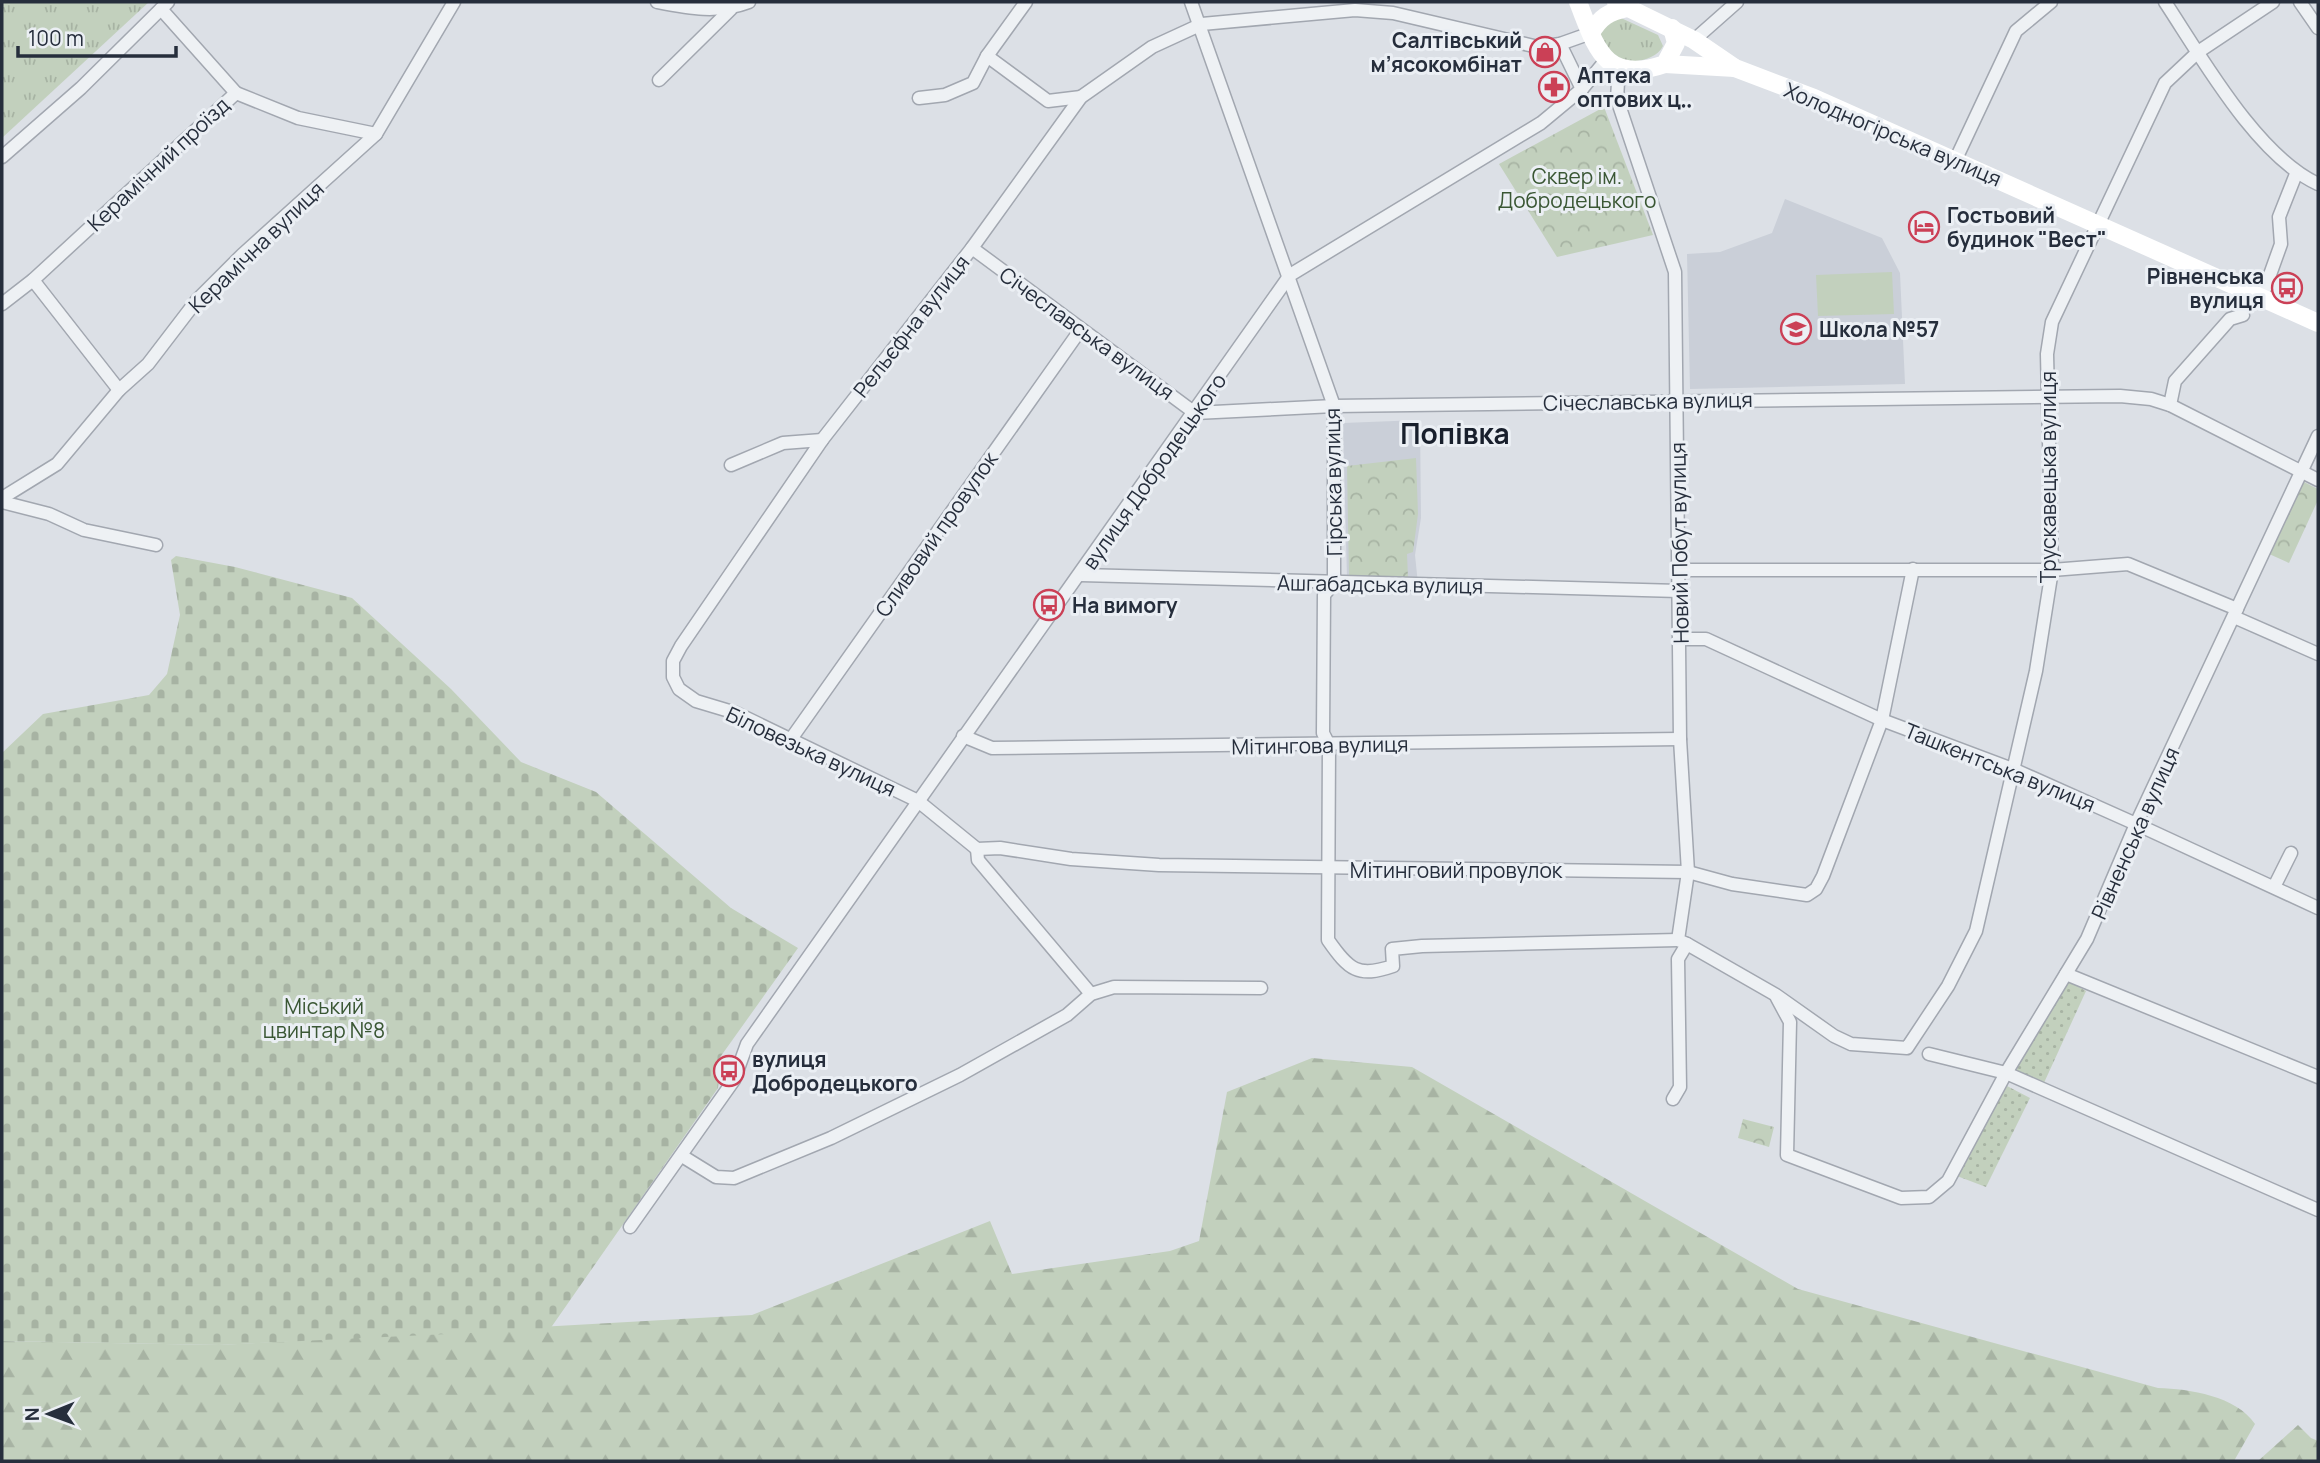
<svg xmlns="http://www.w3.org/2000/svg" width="2320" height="1463" viewBox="0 0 2320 1463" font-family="Manrope,sans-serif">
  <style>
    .built { fill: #cacfd8 }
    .grass { fill: url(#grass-tufts) }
    .forest { fill: url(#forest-firs) }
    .cemetery { fill: url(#cemetery-stones) }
    .park { fill: url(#park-crowns) }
    .garden { fill: url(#garden-dots) }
    .pitch { fill: #c2d0bd }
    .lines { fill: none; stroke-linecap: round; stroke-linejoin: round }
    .minor-casing { stroke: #a2a7b0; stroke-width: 15 }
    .minor { stroke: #eef1f4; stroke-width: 12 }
    .secondary { stroke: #fff; stroke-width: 18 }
    .labels { text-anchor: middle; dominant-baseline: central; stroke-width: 6; stroke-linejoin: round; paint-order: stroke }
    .poi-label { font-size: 21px; font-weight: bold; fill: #262e3c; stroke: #ebeff4; text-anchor: start }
    .street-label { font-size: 21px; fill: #262e3c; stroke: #ebeff4 }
    .park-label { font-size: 21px; fill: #3a5734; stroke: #ebeff4 }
    .district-label { font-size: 28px; font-weight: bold; fill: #181f2c; stroke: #ebeff4 }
  </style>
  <defs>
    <pattern id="grass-tufts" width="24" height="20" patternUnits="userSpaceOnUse" patternTransform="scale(1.75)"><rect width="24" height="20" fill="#c2d0bd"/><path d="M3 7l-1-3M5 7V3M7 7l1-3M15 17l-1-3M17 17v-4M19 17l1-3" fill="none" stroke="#a7b3a3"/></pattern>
    <pattern id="forest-firs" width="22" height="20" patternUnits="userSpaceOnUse" patternTransform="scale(1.75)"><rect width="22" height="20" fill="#c2d0bd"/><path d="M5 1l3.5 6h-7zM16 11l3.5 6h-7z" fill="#a7b3a3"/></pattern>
    <pattern id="cemetery-stones" width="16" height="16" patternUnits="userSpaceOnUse" patternTransform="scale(1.75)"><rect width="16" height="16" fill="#c2d0bd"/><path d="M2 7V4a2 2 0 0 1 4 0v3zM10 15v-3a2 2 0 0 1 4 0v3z" fill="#a7b3a3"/></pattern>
    <pattern id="park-crowns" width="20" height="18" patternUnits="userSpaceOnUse" patternTransform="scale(1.75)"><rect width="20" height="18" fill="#c2d0bd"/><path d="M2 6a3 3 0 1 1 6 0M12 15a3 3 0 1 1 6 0" fill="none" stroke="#a7b3a3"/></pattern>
    <pattern id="garden-dots" width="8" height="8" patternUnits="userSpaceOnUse" patternTransform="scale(1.75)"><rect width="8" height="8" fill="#c2d0bd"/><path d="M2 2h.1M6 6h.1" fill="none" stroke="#a7b3a3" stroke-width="1.8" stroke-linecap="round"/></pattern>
  </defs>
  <rect width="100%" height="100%" fill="#dce0e6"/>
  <!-- built -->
  <g class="built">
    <polygon points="1785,199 1882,238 1900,273 1905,384 1690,389 1687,254 1720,252 1772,233"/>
    <polygon points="1420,420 1421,518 1415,555 1418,584 1347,578 1343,423"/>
  </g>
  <!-- grass -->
  <g class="grass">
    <polygon points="2,2 149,2 2,138"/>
    <path d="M 1621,18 L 1658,35 L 1663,46 C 1655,62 1626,66 1613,54 C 1608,49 1603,41 1599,36 L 1604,22 Z"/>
  </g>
  <!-- forest -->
  <g class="forest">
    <path d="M 1312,1058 L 1412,1067 L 1798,1289 L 2158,1388 C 2190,1389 2236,1396 2255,1424 L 2234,1461 L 2,1461 L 2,1341 L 219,1345 L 752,1315 L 990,1221 L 1012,1274 L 1170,1251 L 1199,1241 L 1227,1092 Z"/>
    <polygon points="2298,1425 2311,1438 2318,1441 2318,1461 2258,1461"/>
  </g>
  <!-- cemetery -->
  <polygon class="cemetery" points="176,556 235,567 352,598 451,689 521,762 596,792 731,908 798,948 716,1063 713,1075 719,1080 718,1088 550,1329 219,1345 2,1341 2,753 43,714 149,695 167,674 180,615 171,560"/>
  <!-- park -->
  <g class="park">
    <polygon points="1604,107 1653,235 1557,257 1499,164"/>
    <polygon points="1416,458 1418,514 1413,552 1407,554 1408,577 1355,579 1349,575 1347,466"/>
    <polygon points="2300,480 2318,489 2318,500 2289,563 2267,553"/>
    <polygon points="1743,1119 1774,1127 1769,1147 1738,1138"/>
  </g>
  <!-- garden -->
  <g class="garden">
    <polygon points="2067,980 2086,991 2043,1085 2013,1071"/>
    <polygon points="2007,1086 2030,1098 1986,1187 1957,1176"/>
  </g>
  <!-- pitch -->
  <polygon class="pitch" points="1892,272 1894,314 1818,316 1816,275"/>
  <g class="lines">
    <!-- minor casing -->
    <g class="minor-casing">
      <g id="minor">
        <path d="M 657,2 C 688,8 718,14 749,2"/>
        <path d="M 1191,2 L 1334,406 L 1334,583 L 1324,595 L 1323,733 L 1329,745 L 1328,940 C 1349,970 1358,978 1393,966 L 1392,949 L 1422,946 L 1678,940"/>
        <path d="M 2165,2 C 2202,58 2257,156 2318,184"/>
        <polyline points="2300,2 2318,28"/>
        <polyline points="161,9 236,93"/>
        <polyline points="1591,33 1560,44 1538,47 1393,13 1355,10 1202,24 1152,47 1081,97 972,248 822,440 681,646 673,661 673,677 679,689 696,701 736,713 918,801 977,849 1000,848 1071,859 1159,865 1688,872 1732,884 1807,895 1816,889 1823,876 1882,720 1913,569"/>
        <polyline points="1694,40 1737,2"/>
        <polyline points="1560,44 1582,89"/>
        <polyline points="987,56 1048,101 1081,97"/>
        <polyline points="1619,66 1617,99 1675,272 1680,739 1688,872 1678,940 1687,944 1678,959 1680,1087 1673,1099"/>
        <polyline points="659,80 731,9"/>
        <polyline points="919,98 945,95 973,83 987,56 1026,2"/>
        <polyline points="2,157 81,88 168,2"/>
        <polyline points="1955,161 2016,31 2051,2"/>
        <polyline points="972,248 1195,413 1334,406 2120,396 2151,399 2170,405 2318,480"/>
        <polyline points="33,280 119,390"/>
        <polyline points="2262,297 2281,244 2279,217 2296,174"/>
        <polyline points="2,304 33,280 236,93 298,118 376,134"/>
        <polyline points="2170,405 2175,381 2230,319 2243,315"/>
        <polyline points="731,465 783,443 822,440"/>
        <polyline points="2,498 57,464 119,390 148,364 197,300 242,255 376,134 454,2"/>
        <polyline points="2,502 49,514 84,530 156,545"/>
        <polyline points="1679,570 2052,570 2128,564 2237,609"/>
        <polyline points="1081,575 1679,591"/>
        <polyline points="2234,617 2318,654"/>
        <polyline points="1680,639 1706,639 1882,720 2015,770 2136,824 2318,908"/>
        <polyline points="963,736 992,748 1680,739"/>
        <polyline points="791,739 1081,329"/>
        <polyline points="977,849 978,860 1091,994"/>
        <polyline points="2274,887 2291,853"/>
        <polyline points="1687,944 1776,995 1834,1036 1851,1044 1907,1048 1948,986 1976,931 2036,671 2052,570 2047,354 2052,322 2165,83 2198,52 2273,2"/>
        <polyline points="2066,974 2318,1077"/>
        <polyline points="1777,998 1790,1022 1787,1155 1901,1198 1929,1197 1948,1181 2006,1073 2087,939 2136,824 2318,436"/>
        <polyline points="1929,1054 2006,1073 2318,1210"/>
        <polyline points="682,1156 716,1177 734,1178 831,1138 960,1075 1067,1015 1091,994 1114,987 1261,988"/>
        <polyline points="630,1227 734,1080 747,1044 1290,275 1541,123 1582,89 1606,60"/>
      </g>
    </g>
    <!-- minor -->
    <use href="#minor" class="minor"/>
    <!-- secondary -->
    <g class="secondary">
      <path d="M 1578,2 C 1596,47 1604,85 1665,64 L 1676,43 L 1672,28"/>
      <polyline points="1616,2 1694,40 1735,68 1814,98 2318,323"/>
      <path d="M 1591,33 C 1600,17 1609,12 1627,8"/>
      <polyline points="1665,64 1735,68"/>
    </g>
  </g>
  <!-- icons -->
  <defs>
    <g id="shop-ring" transform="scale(1.575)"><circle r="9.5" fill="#ebeff4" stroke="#cb4056" stroke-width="1.5"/><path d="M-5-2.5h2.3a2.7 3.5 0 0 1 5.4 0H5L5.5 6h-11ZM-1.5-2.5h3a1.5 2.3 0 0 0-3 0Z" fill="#cb4056"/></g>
    <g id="pharmacy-ring" transform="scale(1.575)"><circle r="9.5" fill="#ebeff4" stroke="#cb4056" stroke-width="1.5"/><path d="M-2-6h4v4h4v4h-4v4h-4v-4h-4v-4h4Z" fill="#cb4056"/></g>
    <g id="hotel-ring" transform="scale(1.575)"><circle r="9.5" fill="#ebeff4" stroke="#cb4056" stroke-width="1.5"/><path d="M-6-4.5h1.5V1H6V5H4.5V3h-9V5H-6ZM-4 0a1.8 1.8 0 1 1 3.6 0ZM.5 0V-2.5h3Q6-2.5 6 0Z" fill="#cb4056"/></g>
    <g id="bus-ring" transform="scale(1.575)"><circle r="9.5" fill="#ebeff4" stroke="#cb4056" stroke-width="1.5"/><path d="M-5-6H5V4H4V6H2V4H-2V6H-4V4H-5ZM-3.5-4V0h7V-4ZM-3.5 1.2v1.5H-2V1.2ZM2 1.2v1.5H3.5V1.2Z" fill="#cb4056"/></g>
    <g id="school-ring" transform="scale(1.575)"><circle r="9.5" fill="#ebeff4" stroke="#cb4056" stroke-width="1.5"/><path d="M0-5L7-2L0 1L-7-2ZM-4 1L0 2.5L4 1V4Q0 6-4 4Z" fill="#cb4056"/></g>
  </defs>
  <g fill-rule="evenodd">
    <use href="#shop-ring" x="1545" y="52"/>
    <use href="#pharmacy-ring" x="1554" y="87"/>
    <use href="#hotel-ring" x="1924" y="227"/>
    <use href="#bus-ring" x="2287" y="288"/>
    <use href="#school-ring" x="1796" y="329"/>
    <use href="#bus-ring" x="1049" y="605"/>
    <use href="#bus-ring" x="729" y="1071"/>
  </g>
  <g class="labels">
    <!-- poi labels -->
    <g class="poi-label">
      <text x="1522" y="40" text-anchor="end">Салтівський<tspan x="1522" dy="24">м’ясокомбінат</tspan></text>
      <text x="1577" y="75">Аптека<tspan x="1577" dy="24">оптових ц‥</tspan></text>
      <text x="1947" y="215">Гостьовий<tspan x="1947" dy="24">будинок "Вест"</tspan></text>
      <text x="2264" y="276" text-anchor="end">Рівненська<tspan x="2264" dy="24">вулиця</tspan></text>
      <text x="1819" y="329">Школа №57</text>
      <text x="1072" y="605">На вимогу</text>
      <text x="752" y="1059">вулиця<tspan x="752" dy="24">Добродецького</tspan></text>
    </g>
    <!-- street labels -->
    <g class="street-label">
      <text transform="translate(1893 134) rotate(23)">Холодногірська вулиця</text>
      <text transform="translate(158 164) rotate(-43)">Керамічний проїзд</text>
      <text transform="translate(256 247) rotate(-44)">Керамічна вулиця</text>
      <text transform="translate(911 326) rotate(-52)">Рельєфна вулиця</text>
      <text transform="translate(1087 333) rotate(36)">Січеславська вулиця</text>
      <text transform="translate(1648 401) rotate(-1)">Січеславська вулиця</text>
      <text transform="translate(1154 471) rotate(-55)">вулиця Добродецького</text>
      <text transform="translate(2048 477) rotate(-90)">Трускавецька вулиця</text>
      <text transform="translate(1333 482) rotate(-91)">Гірська вулиця</text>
      <text transform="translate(936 534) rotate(-55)">Сливовий провулок</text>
      <text transform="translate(1679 543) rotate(-91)">Новий Побут вулиця</text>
      <text transform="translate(1380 584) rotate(1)">Ашгабадська вулиця</text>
      <text transform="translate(1320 745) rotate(-1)">Мітингова вулиця</text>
      <text transform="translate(811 751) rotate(25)">Біловезька вулиця</text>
      <text transform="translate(2000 767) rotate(22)">Ташкентська вулиця</text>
      <text transform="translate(2135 833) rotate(-66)">Рівненська вулиця</text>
      <text x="1456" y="870">Мітинговий провулок</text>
    </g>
    <!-- park labels -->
    <g class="park-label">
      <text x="1577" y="176">Сквер ім.<tspan x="1577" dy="24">Добродецького</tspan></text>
      <text x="324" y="1006">Міський<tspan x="324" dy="24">цвинтар №8</tspan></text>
    </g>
    <!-- district labels -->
    <g class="district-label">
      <text x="1455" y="433">Попівка</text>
    </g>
  </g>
  <!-- border -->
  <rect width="2320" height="1463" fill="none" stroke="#262e3c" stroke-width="7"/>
  <!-- north arrow -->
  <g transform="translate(49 1414) rotate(269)" stroke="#ebeff4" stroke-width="5" paint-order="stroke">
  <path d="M0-5L12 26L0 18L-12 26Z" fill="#262e3c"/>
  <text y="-10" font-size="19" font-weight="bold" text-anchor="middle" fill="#262e3c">N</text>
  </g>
  <!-- scale -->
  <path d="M18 46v10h158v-10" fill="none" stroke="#262e3c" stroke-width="3.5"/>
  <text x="28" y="46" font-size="21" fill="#262e3c" stroke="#ebeff4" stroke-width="5" paint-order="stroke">100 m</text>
</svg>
